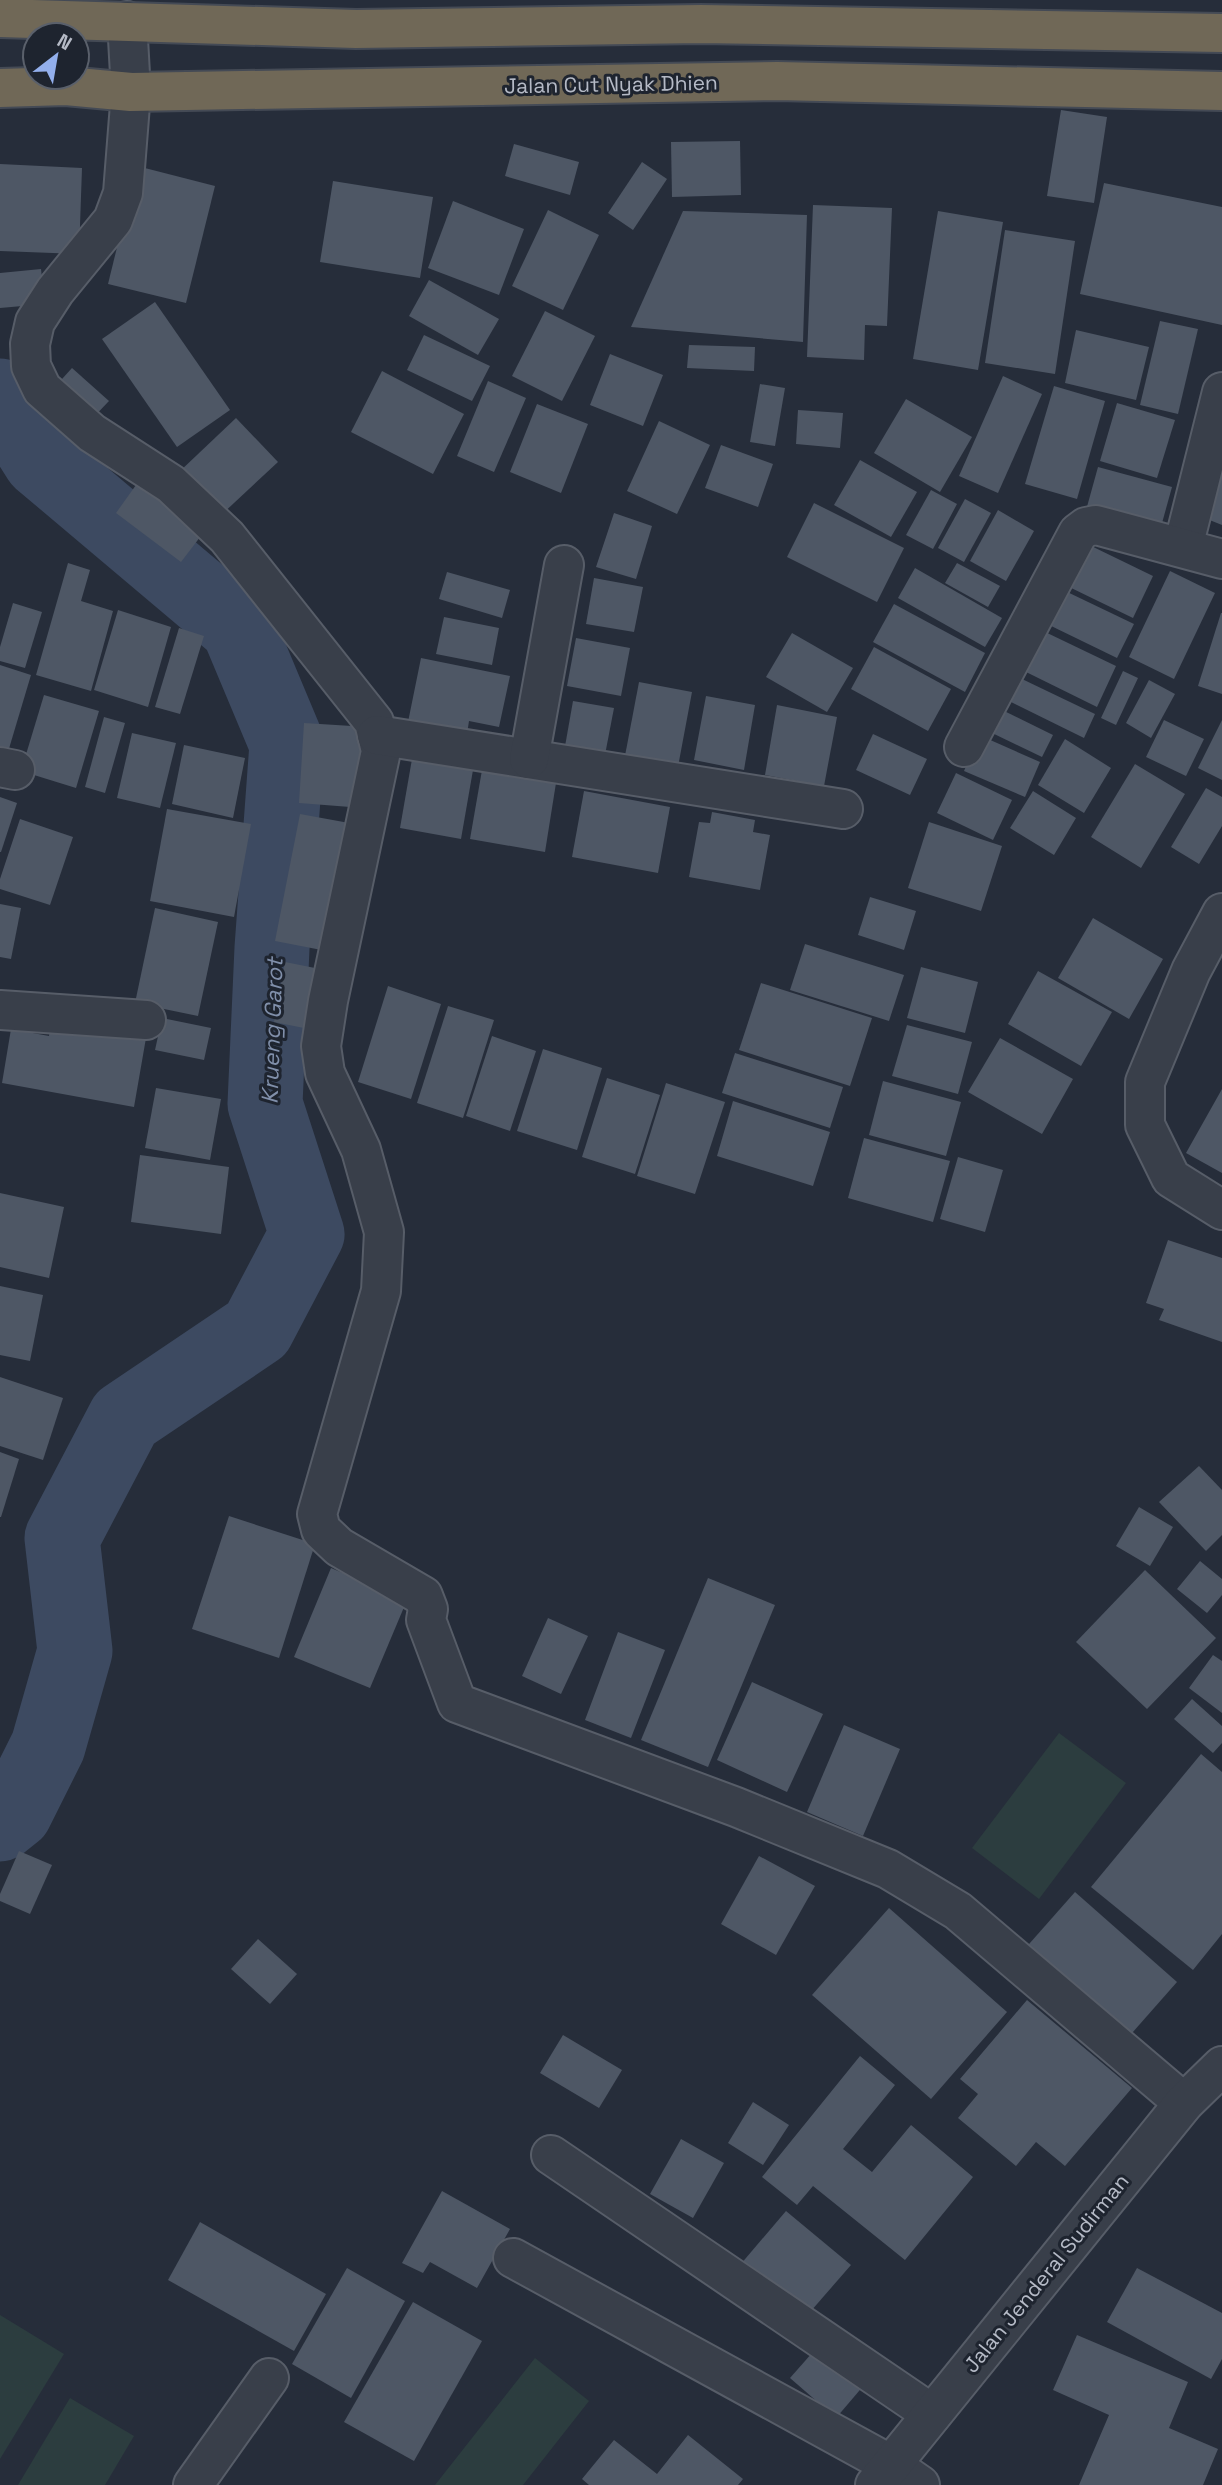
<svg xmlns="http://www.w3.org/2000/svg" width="1222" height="2485" viewBox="0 0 1222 2485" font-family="'Space Grotesk',sans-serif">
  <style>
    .park { fill: #2c3d3f }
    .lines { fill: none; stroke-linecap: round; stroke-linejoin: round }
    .river { stroke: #3d4a61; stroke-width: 75 }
    .building { fill: #4e5765 }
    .minor-casing { stroke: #575d68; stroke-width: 42 }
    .highway-casing { stroke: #444a55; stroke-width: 42 }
    .minor { stroke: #393f4a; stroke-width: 38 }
    .highway { stroke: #706857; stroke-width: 38 }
    .labels { text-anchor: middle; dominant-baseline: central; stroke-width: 6; stroke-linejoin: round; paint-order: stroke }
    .street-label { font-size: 21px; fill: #b5bac6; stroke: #1e242f }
    .water-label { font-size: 23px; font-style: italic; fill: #808faa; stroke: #1e242f }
  </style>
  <rect width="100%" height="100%" fill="#262d3a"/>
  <!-- park -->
  <g class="park">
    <polygon points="1059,1733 1126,1783 1039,1899 972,1848"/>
    <polygon points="0,2315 64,2354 0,2459"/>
    <polygon points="535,2358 589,2401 523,2485 435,2485"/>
    <polygon points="70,2398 134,2436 105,2485 18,2485"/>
  </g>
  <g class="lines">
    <!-- river -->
    <polyline class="river" points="0,396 40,460 238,627 287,744 272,948 265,1104 307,1234 257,1329 125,1418 62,1538 75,1651 48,1746 15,1812 0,1824"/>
  </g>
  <!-- building -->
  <g class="building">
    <polygon points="1061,110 1107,117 1094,203 1047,196"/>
    <polygon points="740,141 741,195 672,197 671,142"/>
    <polygon points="514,144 579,162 570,195 505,176"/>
    <polygon points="642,162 667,179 633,230 608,213"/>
    <polygon points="0,164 82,168 79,254 0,251"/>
    <polygon points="137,166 215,186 186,303 108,284"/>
    <polygon points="333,181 433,197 420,278 320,262"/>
    <polygon points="1104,183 1222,207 1222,325 1080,294"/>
    <polygon points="453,201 524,229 499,295 428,268"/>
    <polygon points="813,205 892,208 887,326 865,325 864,360 807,357"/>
    <polygon points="548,210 599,235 563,310 512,286"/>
    <polygon points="683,211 807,215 803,342 631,327"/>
    <polygon points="938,211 1003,222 978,370 913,359"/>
    <polygon points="1005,230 1075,241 1055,374 985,363"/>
    <polygon points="41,269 45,304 0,308 0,273"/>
    <polygon points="429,280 499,319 478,355 409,316"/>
    <polygon points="155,302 230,410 177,447 102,339"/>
    <polygon points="545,311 595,336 562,401 512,376"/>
    <polygon points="1160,321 1198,329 1178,414 1140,405"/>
    <polygon points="1076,330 1149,347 1136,400 1065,383"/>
    <polygon points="424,335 490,366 472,401 407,370"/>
    <polygon points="689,345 755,347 754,371 687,368"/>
    <polygon points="610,354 663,375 643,426 590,405"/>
    <polygon points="72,368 109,401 88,423 52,390"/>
    <polygon points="382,371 464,414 433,474 351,432"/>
    <polygon points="1003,376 1042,394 998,493 959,476"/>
    <polygon points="488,381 526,398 494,472 457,456"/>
    <polygon points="760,384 785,388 775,446 750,442"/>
    <polygon points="1054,386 1105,401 1077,499 1025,484"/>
    <polygon points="906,399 972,437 940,492 874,453"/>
    <polygon points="1117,403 1175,420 1157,478 1100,461"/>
    <polygon points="537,404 588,424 561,493 510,472"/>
    <polygon points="798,410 843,413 840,448 796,444"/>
    <polygon points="236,418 278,462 219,517 178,473"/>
    <polygon points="659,421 710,445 677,514 627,491"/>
    <polygon points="721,445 773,464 758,507 705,488"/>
    <polygon points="1222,453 1222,525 1197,515"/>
    <polygon points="860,460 917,492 891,537 834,505"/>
    <polygon points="1098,467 1172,487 1159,534 1085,514"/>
    <polygon points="141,478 207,528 181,562 116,513"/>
    <polygon points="931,490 957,504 933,549 906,535"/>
    <polygon points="965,499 991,513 964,562 938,548"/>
    <polygon points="814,503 904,548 877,602 787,557"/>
    <polygon points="998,510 1034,531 1006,581 970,561"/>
    <polygon points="614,513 652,526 636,579 596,567"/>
    <polygon points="1083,542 1153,576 1133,618 1063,584"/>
    <polygon points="68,563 90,570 81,601 113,611 91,691 36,675"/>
    <polygon points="957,563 1000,586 988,607 945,583"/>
    <polygon points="915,568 1002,618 985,647 898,598"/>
    <polygon points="1170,571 1215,593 1174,679 1129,657"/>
    <polygon points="447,572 510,590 502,618 439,599"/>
    <polygon points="594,578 643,587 634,632 586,624"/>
    <polygon points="1061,589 1134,624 1117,658 1045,623"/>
    <polygon points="13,603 42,612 25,668 0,661 0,647"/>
    <polygon points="894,604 985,653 965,692 873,642"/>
    <polygon points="118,610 171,627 148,707 94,690"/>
    <polygon points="1221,613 1222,613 1222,694 1198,686"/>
    <polygon points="444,617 499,628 492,665 436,654"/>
    <polygon points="179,628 204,636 180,714 155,707"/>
    <polygon points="1041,630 1116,666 1097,707 1022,670"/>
    <polygon points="792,633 853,668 827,712 766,677"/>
    <polygon points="576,638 630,648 621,696 567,686"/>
    <polygon points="874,647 951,689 928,731 851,689"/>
    <polygon points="421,658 510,676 499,727 469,721 467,734 408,722"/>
    <polygon points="0,665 31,675 5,762 0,760"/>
    <polygon points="1123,671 1138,678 1116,725 1101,718"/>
    <polygon points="1022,679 1095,714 1084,738 1011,702"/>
    <polygon points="1149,680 1175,694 1151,738 1126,723"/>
    <polygon points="639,682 692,692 677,772 624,761"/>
    <polygon points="44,695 99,711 76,788 21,771"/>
    <polygon points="706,696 755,705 744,770 694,760"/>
    <polygon points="573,701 614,708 604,760 564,752"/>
    <polygon points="777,705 837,717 824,786 765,775"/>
    <polygon points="1000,709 1053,735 1042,757 990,732"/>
    <polygon points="104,717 125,723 105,793 85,787"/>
    <polygon points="1164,720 1204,739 1186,776 1146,757"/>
    <polygon points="1222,720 1222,780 1198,768"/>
    <polygon points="304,723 368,727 363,808 299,803"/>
    <polygon points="132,733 176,743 160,808 117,798"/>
    <polygon points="873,734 927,759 910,795 856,770"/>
    <polygon points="979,735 1040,762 1025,797 964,771"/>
    <polygon points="1065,739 1111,768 1084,813 1038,785"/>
    <polygon points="184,745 245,758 233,818 172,804"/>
    <polygon points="412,759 473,770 461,839 400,828"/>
    <polygon points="1135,764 1185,794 1141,868 1091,837"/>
    <polygon points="482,770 556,783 545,852 470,839"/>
    <polygon points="956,773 1012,800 993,840 937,813"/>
    <polygon points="1206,788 1222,797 1222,826 1199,864 1171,847"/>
    <polygon points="584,791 670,807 658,873 572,857"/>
    <polygon points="1033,791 1076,818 1054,855 1010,828"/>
    <polygon points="0,797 17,803 1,852 0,852"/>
    <polygon points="167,809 251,824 234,917 150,901"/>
    <polygon points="712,812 755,820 753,832 770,835 760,890 689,877 699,822 710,823"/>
    <polygon points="300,814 360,825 337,953 275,941"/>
    <polygon points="20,819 73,837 50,905 0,889 0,879"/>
    <polygon points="929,822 1002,846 981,911 908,888"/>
    <polygon points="870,897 916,911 904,950 858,935"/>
    <polygon points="0,904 21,908 11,959 0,957"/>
    <polygon points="155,908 218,922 198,1016 135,1003"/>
    <polygon points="1093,918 1163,959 1129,1019 1058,978"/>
    <polygon points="805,944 904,975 889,1021 790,990"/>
    <polygon points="285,962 325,970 314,1030 274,1022"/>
    <polygon points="921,967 978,982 965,1033 907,1018"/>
    <polygon points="1038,971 1112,1012 1081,1066 1008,1024"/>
    <polygon points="761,983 872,1018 850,1086 739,1050"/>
    <polygon points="388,986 441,1004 411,1099 358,1082"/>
    <polygon points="448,1006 494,1020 463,1118 417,1103"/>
    <polygon points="162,1018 211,1028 204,1060 155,1050"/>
    <polygon points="51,1020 146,1038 134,1107 2,1083 11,1029 49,1036"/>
    <polygon points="907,1025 972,1042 958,1094 892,1076"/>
    <polygon points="492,1036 536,1051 510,1131 466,1116"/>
    <polygon points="1000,1038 1073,1079 1042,1134 968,1092"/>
    <polygon points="543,1049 602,1068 577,1150 517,1131"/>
    <polygon points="735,1053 843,1087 830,1128 722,1093"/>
    <polygon points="607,1078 660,1095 635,1174 582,1157"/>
    <polygon points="883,1081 961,1102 946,1156 869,1135"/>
    <polygon points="666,1083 725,1102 695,1194 637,1176"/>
    <polygon points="156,1088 221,1099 210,1160 145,1148"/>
    <polygon points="1222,1089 1222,1173 1186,1153"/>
    <polygon points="733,1101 830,1132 813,1186 717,1156"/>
    <polygon points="864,1138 950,1161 933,1222 848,1198"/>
    <polygon points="140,1155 229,1167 221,1234 131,1222"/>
    <polygon points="958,1157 1003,1170 985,1232 940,1219"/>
    <polygon points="0,1193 64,1207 49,1278 0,1267"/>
    <polygon points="1168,1240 1222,1258 1222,1342 1159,1320 1164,1309 1146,1303"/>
    <polygon points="0,1286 43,1295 30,1361 0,1355"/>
    <polygon points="0,1377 63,1398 43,1460 0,1446"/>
    <polygon points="0,1452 19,1459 1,1517 0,1517"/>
    <polygon points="1199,1466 1222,1490 1222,1535 1206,1551 1159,1502"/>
    <polygon points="1139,1507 1173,1527 1150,1566 1116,1546"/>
    <polygon points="229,1516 315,1544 279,1658 192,1629"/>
    <polygon points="1200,1561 1222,1579 1222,1595 1207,1613 1177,1589"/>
    <polygon points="331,1568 407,1600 370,1688 294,1657"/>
    <polygon points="1145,1570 1216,1638 1147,1709 1076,1642"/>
    <polygon points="708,1578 775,1605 708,1767 641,1740"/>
    <polygon points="548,1618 588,1636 561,1694 522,1676"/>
    <polygon points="618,1632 665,1650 631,1738 585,1720"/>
    <polygon points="1213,1655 1222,1661 1222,1713 1189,1688"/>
    <polygon points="752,1682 823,1714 787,1792 717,1760"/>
    <polygon points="1192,1699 1222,1726 1222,1743 1213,1753 1174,1719"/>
    <polygon points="844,1725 900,1749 863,1836 807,1812"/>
    <polygon points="1201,1754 1222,1772 1222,1934 1193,1970 1091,1887"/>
    <polygon points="19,1851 52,1865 30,1914 0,1901 0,1894"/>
    <polygon points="759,1856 815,1886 776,1955 721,1924"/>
    <polygon points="1075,1892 1177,1982 1125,2041 1022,1952"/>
    <polygon points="889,1908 1007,2012 931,2099 812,1995"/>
    <polygon points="258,1939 297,1974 270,2004 231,1969"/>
    <polygon points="1027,2000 1132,2088 1065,2166 1036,2142 1016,2166 958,2118 978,2094 960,2079"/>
    <polygon points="563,2035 622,2070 599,2108 540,2073"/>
    <polygon points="860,2056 895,2085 843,2149 872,2172 911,2125 973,2177 905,2260 813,2186 797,2205 762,2177"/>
    <polygon points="753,2102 789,2125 763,2165 728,2143"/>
    <polygon points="681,2139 724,2163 693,2218 650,2194"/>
    <polygon points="442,2191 510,2229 477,2288 430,2262 423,2273 402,2263"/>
    <polygon points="786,2211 851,2265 804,2319 740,2265"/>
    <polygon points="200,2222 326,2294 294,2351 168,2280"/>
    <polygon points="347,2268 405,2301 351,2398 292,2364"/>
    <polygon points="1137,2268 1222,2313 1222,2359 1211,2379 1107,2322"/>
    <polygon points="413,2302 482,2341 414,2461 344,2422"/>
    <polygon points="1077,2335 1188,2382 1169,2428 1218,2449 1203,2485 1079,2485 1109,2415 1053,2390"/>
    <polygon points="820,2344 865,2384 836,2418 790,2378"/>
    <polygon points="688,2435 743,2479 738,2485 589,2485 582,2479 614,2440 657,2474"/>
  </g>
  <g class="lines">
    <!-- minor casing -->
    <g class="minor-casing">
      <g id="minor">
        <polyline points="127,21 131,92 123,193 113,220 55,291 35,322 30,344 31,366 42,389 92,433 171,484 227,537 374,722 381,751 328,1001 321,1046 325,1073 361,1150 384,1232 381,1291 317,1514 321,1530 339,1547 423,1596 428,1609 426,1620 457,1703 736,1807 888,1869 958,1911 1184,2103"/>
        <polyline points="1183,547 1222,392"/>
        <polyline points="377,735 843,809"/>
        <polyline points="964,747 1078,533 1086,527 1096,525 1222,559"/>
        <polyline points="529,759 564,565"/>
        <polyline points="0,767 15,770"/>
        <polyline points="1222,913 1191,971 1145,1082 1145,1125 1171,1178 1222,1210"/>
        <polyline points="0,1010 146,1020"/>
        <polyline points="551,2155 932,2414"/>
        <polyline points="513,2258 891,2465 920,2485"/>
        <polyline points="193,2485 269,2378"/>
        <polyline points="875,2485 1184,2103 1222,2066"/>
      </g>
    </g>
    <!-- highway casing -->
    <g class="highway-casing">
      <g id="highway">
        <polyline points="0,18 356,29 701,24 1222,33"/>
        <polyline points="0,88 66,86 131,92 777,81 1222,91"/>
      </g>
    </g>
    <!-- minor -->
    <use href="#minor" class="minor"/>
    <!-- highway -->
    <use href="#highway" class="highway"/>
  </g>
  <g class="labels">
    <!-- street labels -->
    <g class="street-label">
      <text transform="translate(611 84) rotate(-1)">Jalan Cut Nyak Dhien</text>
      <text transform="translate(1046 2273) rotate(-51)">Jalan Jenderal Sudirman</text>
    </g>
    <!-- water labels -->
    <g class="water-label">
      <text transform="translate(272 1031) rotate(-88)">Krueng Garot</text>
    </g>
  </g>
  <!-- north arrow -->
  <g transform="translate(56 56) rotate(31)"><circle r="33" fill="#1e242f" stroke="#5a606b" stroke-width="2"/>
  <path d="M0-5L12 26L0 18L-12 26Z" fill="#93afec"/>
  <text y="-10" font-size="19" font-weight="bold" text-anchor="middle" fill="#b5bac6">N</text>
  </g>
</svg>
